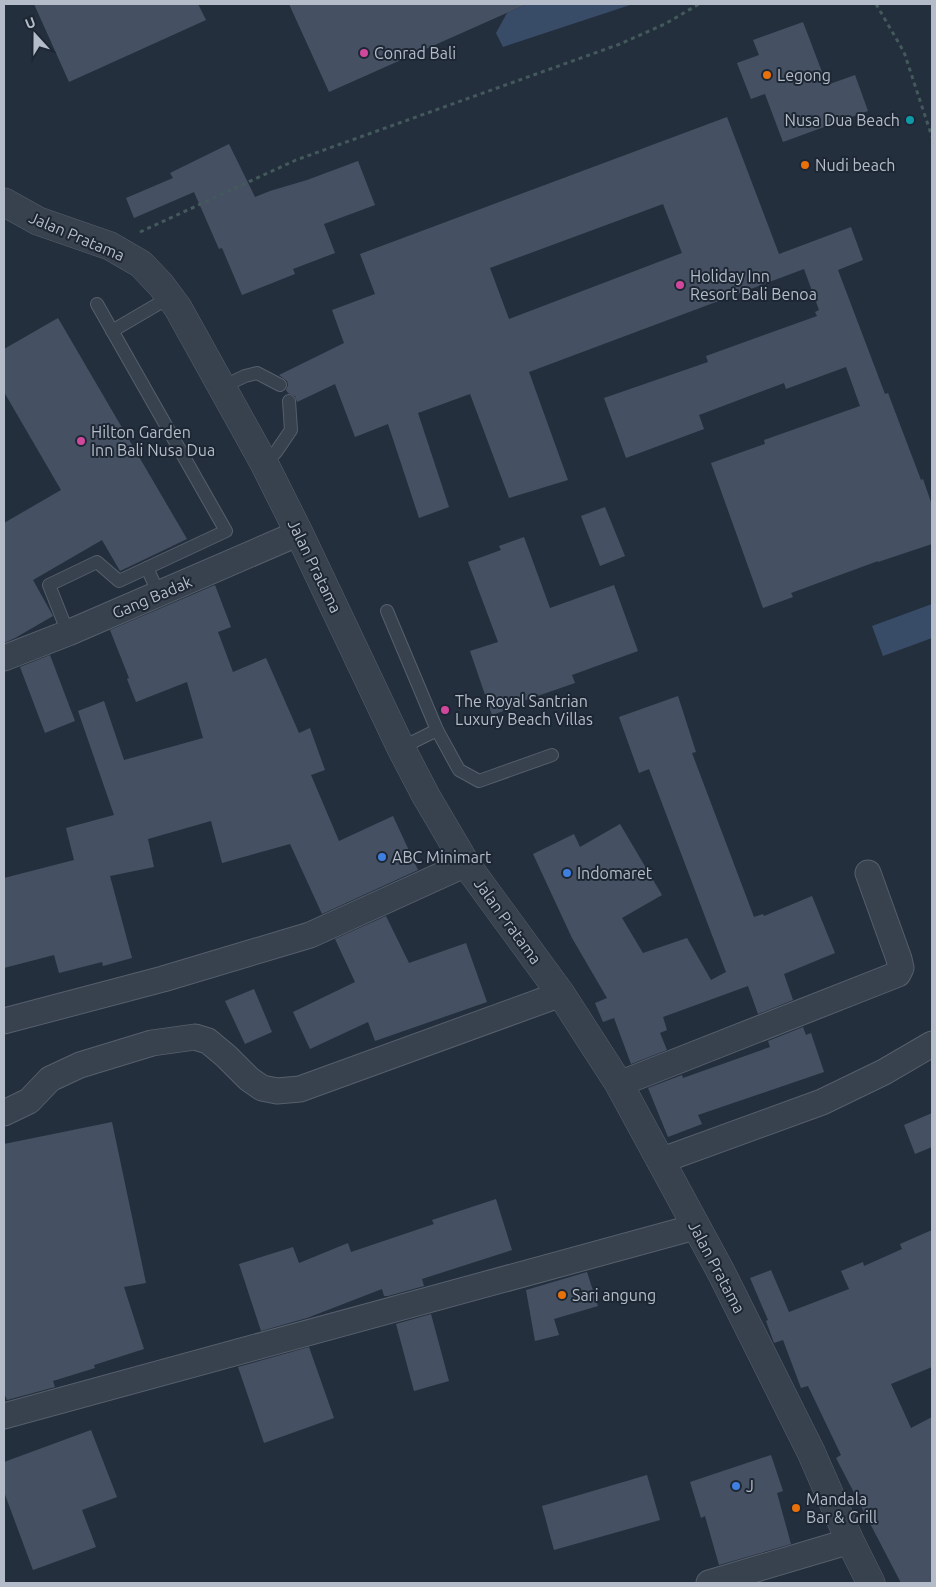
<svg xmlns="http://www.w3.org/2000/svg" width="936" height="1587" viewBox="0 0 936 1587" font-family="Ubuntu,sans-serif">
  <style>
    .water { fill: #394c67 }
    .building { fill: #455162; fill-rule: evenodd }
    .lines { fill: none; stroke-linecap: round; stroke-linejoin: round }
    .service-casing { stroke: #565f6c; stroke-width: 14 }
    .minor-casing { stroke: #565f6c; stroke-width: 27 }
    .tertiary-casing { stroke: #565f6c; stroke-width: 29 }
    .path { stroke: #44595c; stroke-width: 3; stroke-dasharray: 4 4; stroke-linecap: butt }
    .service { stroke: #38414e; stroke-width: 12 }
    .minor { stroke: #38414e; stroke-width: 25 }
    .tertiary { stroke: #38414e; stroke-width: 28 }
    .hotel-dot { fill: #d1479c; stroke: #1d2633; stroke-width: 2 }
    .food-dot { fill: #e8710a; stroke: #1d2633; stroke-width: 2 }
    .culture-dot { fill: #0f9aa8; stroke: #1d2633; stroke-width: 2 }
    .shop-dot { fill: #3f7fe0; stroke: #1d2633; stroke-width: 2 }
    .labels { text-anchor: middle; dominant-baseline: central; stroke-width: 4; stroke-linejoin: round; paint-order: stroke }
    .poi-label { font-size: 16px; fill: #b4bcc9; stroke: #1d2633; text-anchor: start }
    .street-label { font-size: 16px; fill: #b4bcc9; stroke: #1d2633 }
  </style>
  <rect width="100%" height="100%" fill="#242f3e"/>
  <!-- water -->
  <g class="water">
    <polygon points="527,4 633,4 503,47 496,33 507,13"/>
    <polygon points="932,604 932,638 883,656 872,626"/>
  </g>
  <!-- building -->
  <g class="building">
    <polygon points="34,4 198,4 206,20 69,82"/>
    <polygon points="289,4 527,4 329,92"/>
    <polygon points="803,22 827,85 855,75 868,111 783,142 765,94 751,99 737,63 759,55 753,40"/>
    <path d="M 727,117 L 779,254 L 851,227 L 863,260 L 838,270 L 885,394 L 888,393 L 921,480 L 923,479 L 932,505 L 932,544 L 878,562 L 878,561 L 791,593 L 793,597 L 763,608 L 711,463 L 765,444 L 764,440 L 860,406 L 846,367 L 786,389 L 784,383 L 699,415 L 704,429 L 626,458 L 604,398 L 708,362 L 706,356 L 817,316 L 815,312 L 819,310 L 804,269 L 529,372 L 568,480 L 509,498 L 470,394 L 418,413 L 449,507 L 419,518 L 388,424 L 355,437 L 335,384 L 297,402 L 295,396 L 288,393 L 286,390 L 288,385 L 287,381 L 279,375 L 344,343 L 332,310 L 375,294 L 360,254 ZM 663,204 L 682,253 L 509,319 L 490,268 Z"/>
    <polygon points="229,144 255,197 270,191 307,180 358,161 375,205 324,224 335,253 293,269 295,274 242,295 222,248 219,249 194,192 134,218 126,198 173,178 170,173"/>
    <polygon points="58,318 187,539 120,571 102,540 33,580 53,616 15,638 4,643 4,523 61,490 4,392 4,349"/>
    <polygon points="605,507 625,556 600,566 581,516"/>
    <polygon points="524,537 550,608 614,585 638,651 572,675 575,683 520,702 521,705 492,715 470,651 498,642 468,562 501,550 499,546"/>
    <polygon points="215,585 231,627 218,632 233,672 266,658 299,733 310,728 325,770 311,775 339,841 393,816 418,870 322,914 290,844 222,863 211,821 148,839 154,867 110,876 132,958 103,966 102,962 59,973 54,955 4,968 4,878 74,860 66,828 114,815 78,711 104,701 124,760 203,738 187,682 136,702 127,679 129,678 110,630"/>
    <polygon points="50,655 75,721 45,733 20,667"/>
    <polygon points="678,696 696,752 692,753 754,917 763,914 764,916 812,896 835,953 784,974 793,1000 758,1014 748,986 663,1017 667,1030 660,1033 667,1050 631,1064 614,1018 603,1022 595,1003 607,998 572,938 533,854 574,834 580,847 620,824 662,895 622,918 643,953 687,938 711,980 726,972 649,769 639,773 619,717"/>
    <polygon points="386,916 409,963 466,943 487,1002 375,1041 368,1022 310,1049 293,1012 355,982 335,939"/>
    <polygon points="254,989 272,1032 245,1044 225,1001"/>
    <polygon points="803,1027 806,1035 811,1033 824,1072 698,1115 702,1124 668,1137 648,1088 682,1075 683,1078 770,1047 768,1041"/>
    <polygon points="932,1113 932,1147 915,1154 904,1125"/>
    <polygon points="112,1122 146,1283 124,1287 144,1349 94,1365 95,1368 53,1381 55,1387 7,1400 4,1393 4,1144"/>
    <polygon points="496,1199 512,1250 422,1279 424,1286 388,1296 384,1296 382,1289 307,1318 261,1331 239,1264 293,1247 299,1263 348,1243 351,1252 434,1224 432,1220"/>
    <polygon points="932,1230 932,1367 891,1384 911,1428 932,1417 932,1583 901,1583 836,1458 841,1455 808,1386 801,1388 783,1340 774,1343 766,1321 768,1320 750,1278 771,1270 789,1312 849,1289 841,1271 863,1262 864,1266 902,1249 900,1244"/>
    <polygon points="587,1272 598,1306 554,1319 559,1335 535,1341 526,1290"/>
    <polygon points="431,1314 449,1381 414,1391 396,1324"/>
    <polygon points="309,1347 334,1418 264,1443 238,1367"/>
    <polygon points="91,1430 117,1497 82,1510 96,1547 33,1570 4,1492 4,1462"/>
    <polygon points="771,1455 783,1491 777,1493 791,1544 719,1565 705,1516 701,1518 690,1482"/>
    <polygon points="647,1475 660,1520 554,1550 542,1506"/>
  </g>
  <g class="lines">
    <!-- service casing -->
    <g class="service-casing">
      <g id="service">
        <polyline points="112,331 170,297"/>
        <polyline points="222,387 245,376 257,373 280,385"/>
        <polyline points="264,463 276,452 291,430 289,401"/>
        <polyline points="147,568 159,594"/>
        <polyline points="387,611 437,730"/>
        <polyline points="68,633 49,585 97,562 119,581 226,531 97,304"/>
        <polyline points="401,748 437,730 459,770 479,781 552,755"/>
      </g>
    </g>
    <!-- minor casing -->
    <g class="minor-casing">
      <g id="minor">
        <polyline points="4,658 68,633 299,533"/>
        <polyline points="4,1021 163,979 310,935 466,864"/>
        <polyline points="619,1084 898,974 901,968 899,959 868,873"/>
        <polyline points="4,1113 29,1101 50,1079 80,1065 152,1043 195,1037 208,1041 226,1056 249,1079 262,1088 277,1091 300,1089 561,994"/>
        <polyline points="660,1161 822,1102 884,1072 932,1044"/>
        <polyline points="4,1416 695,1227"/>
        <polyline points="709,1583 850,1541"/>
      </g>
    </g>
    <!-- tertiary casing -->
    <g class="tertiary-casing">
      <polyline id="tertiary" points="4,202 38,221 110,246 141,264 161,285 178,308 264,463 299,533 401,748 426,796 466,864 561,994 619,1084 721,1272 811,1452 850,1541 871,1583"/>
    </g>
    <!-- path -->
    <g class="path">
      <polyline points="876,4 904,52 932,137"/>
      <polyline points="140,232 296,160 620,44 665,24 699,4"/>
    </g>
    <!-- service -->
    <use href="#service" class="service"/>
    <!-- minor -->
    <use href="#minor" class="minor"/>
    <!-- tertiary -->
    <use href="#tertiary" class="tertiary"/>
  </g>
  <!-- markers -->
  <g class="hotel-dot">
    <circle cx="364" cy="53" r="5"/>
    <circle cx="680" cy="285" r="5"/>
    <circle cx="81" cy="441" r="5"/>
    <circle cx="445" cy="710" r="5"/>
  </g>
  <g class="food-dot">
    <circle cx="767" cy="75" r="5"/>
    <circle cx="805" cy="165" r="5"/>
    <circle cx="562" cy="1295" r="5"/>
    <circle cx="796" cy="1508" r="5"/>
  </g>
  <circle class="culture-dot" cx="910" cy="120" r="5"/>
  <g class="shop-dot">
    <circle cx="382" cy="857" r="5"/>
    <circle cx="567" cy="873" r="5"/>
    <circle cx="736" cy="1486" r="5"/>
  </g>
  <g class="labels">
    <!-- poi labels -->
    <g class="poi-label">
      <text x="374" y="53">Conrad Bali</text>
      <text x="777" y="75">Legong</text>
      <text x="900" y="120" text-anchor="end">Nusa Dua Beach</text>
      <text x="815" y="165">Nudi beach</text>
      <text x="690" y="276">Holiday Inn<tspan x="690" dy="18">Resort Bali Benoa</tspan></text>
      <text x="91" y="432">Hilton Garden<tspan x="91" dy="18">Inn Bali Nusa Dua</tspan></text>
      <text x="455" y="701">The Royal Santrian<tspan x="455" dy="18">Luxury Beach Villas</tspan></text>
      <text x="392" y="857">ABC Minimart</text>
      <text x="577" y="873">Indomaret</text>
      <text x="572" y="1295">Sari angung</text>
      <text x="746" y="1486">J</text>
      <text x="806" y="1499">Mandala<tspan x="806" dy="18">Bar &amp; Grill</tspan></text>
    </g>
    <!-- street labels -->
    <g class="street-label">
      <text transform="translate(77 236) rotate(23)">Jalan Pratama</text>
      <text transform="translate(315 566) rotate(64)">Jalan Pratama</text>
      <text transform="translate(152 597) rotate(-23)">Gang Badak</text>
      <text transform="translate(508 921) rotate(54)">Jalan Pratama</text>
      <text transform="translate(717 1267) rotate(62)">Jalan Pratama</text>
    </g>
  </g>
  <!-- border -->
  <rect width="936" height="1587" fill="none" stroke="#b4bcc9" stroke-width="10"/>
  <!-- north arrow -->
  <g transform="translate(35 35) rotate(339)" stroke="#1d2633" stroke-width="4" paint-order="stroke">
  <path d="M0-4L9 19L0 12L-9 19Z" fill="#b4bcc9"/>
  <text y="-8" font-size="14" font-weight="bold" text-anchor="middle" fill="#b4bcc9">U</text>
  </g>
</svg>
